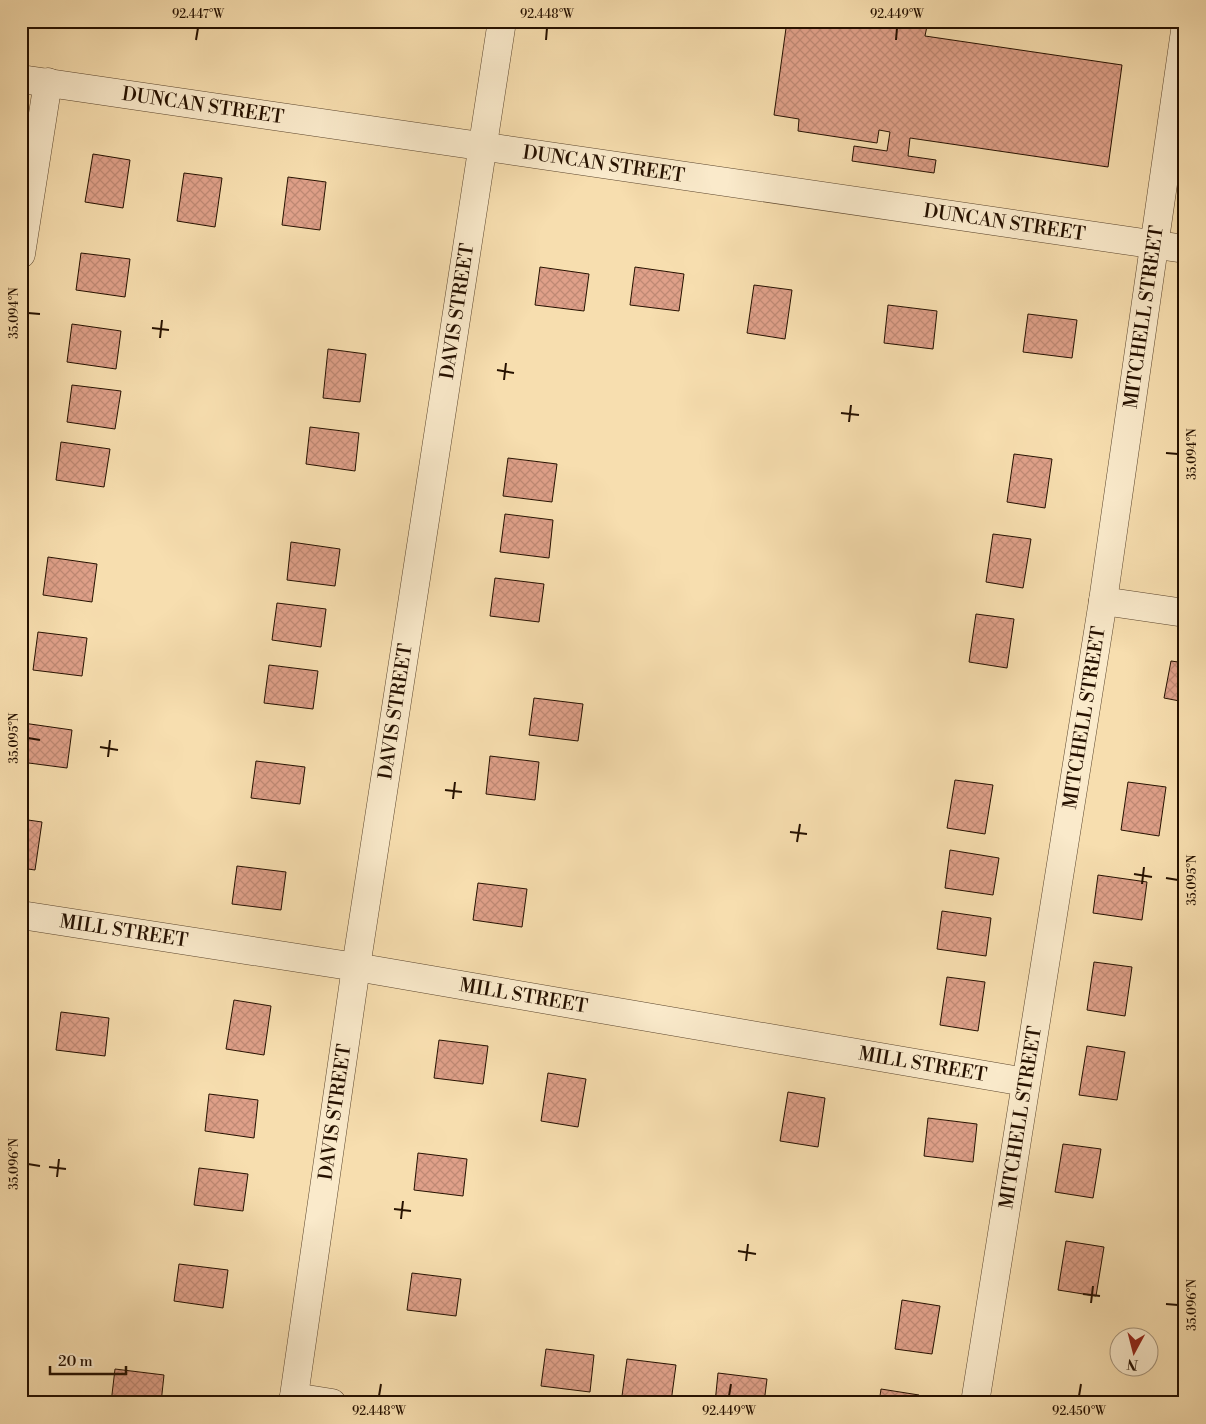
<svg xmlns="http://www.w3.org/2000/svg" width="1206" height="1424" viewBox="0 0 1206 1424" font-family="'Libre Bodoni',serif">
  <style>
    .building { fill: url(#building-cross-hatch); stroke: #261100 }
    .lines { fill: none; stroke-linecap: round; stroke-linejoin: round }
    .minor-casing { stroke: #5a442c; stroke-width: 29 }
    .minor { stroke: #faeacb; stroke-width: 28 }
    .ticks { fill: none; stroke: #261100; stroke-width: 2 }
    .labels { text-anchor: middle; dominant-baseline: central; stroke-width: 5; stroke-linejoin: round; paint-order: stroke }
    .street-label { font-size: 19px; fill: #261100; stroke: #faeacb }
    .neatline { fill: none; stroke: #261100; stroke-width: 2 }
    .ticks-label { font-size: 12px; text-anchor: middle; fill: #261100 }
  </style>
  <defs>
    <pattern id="building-cross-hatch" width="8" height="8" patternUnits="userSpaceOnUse" patternTransform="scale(1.25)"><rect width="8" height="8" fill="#dfa089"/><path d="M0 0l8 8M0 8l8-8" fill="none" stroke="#bf8974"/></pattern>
  </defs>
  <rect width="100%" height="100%" fill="#f7deaf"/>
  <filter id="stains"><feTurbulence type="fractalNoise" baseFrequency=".004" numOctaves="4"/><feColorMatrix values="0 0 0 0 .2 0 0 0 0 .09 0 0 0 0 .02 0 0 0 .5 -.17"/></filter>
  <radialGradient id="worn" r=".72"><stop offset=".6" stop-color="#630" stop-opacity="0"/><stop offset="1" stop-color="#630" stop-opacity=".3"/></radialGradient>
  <!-- building -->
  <g class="building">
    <polygon points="787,21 928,21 925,36 1122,65 1108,167 910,138 908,156 936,160 934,173 852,161 854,146 887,151 890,132 879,130 877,143 798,131 799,119 774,115"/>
    <polygon points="93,154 130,160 123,208 85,202"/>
    <polygon points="184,173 222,178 215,227 177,221"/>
    <polygon points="288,177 326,182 320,230 282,225"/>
    <polygon points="81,253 130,259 125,297 76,290"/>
    <polygon points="540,267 589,274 584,311 535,305"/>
    <polygon points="635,267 684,274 679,311 630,305"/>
    <polygon points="754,285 792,290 785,339 747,333"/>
    <polygon points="888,305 937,311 933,349 884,343"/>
    <polygon points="1028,314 1077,320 1072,358 1023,352"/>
    <polygon points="72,324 121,331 116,369 67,362"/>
    <polygon points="328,349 366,354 360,402 323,398"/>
    <polygon points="72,385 121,391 115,429 67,422"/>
    <polygon points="310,427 359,433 355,471 306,464"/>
    <polygon points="61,442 110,449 104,487 56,480"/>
    <polygon points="1014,454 1052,459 1045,508 1007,502"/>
    <polygon points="508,458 557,464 552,502 503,496"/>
    <polygon points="505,514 553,520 549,558 500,552"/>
    <polygon points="993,534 1031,539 1023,588 986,582"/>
    <polygon points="291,542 340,549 335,586 287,580"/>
    <polygon points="48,557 97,564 92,602 43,595"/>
    <polygon points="495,578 544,584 539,622 490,616"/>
    <polygon points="277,603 326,609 321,647 272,640"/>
    <polygon points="976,614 1014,619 1007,668 969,662"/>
    <polygon points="38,632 87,638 82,676 33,670"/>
    <polygon points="1171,661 1185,663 1185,702 1164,698"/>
    <polygon points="269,665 318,671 313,709 264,703"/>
    <polygon points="534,698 583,704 578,741 529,735"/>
    <polygon points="23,723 72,730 67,768 21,762"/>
    <polygon points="490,756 539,762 535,800 486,794"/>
    <polygon points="256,761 305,767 300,804 251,798"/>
    <polygon points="955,780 993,785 985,834 947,828"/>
    <polygon points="1128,782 1166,787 1159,836 1121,830"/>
    <polygon points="21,819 42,822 35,870 21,868"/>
    <polygon points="950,850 999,858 993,895 945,888"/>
    <polygon points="237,866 286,872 281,910 232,904"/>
    <polygon points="1098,875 1147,882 1142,920 1093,913"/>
    <polygon points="478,883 527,889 522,927 473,920"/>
    <polygon points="942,911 991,918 986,956 937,949"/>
    <polygon points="1094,962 1132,967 1125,1016 1087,1010"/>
    <polygon points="947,977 985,982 978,1031 940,1025"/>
    <polygon points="234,1000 271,1006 264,1055 226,1049"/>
    <polygon points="61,1012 109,1018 105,1056 56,1050"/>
    <polygon points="439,1040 488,1046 483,1084 434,1078"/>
    <polygon points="1087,1046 1125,1052 1117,1100 1079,1095"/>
    <polygon points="548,1073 586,1079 578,1127 541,1121"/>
    <polygon points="788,1092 825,1098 818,1147 780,1141"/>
    <polygon points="209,1094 258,1100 254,1138 205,1131"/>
    <polygon points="928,1118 977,1124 973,1162 924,1156"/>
    <polygon points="1063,1144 1101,1149 1093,1198 1055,1192"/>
    <polygon points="418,1153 467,1159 463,1196 414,1190"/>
    <polygon points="199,1168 248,1174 243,1211 194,1205"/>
    <polygon points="1066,1241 1104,1247 1096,1296 1058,1290"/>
    <polygon points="179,1264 228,1270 223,1308 174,1301"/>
    <polygon points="412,1273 461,1279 456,1316 407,1310"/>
    <polygon points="902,1300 940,1306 932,1354 895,1349"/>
    <polygon points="546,1349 594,1355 590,1392 541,1386"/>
    <polygon points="627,1359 676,1365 671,1402 622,1396"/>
    <polygon points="115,1369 164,1375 161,1403 111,1403"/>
    <polygon points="718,1373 767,1379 764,1403 715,1403"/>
    <polygon points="881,1389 919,1395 917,1403 879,1403"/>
  </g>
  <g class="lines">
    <!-- minor casing -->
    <g class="minor-casing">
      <g id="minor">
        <path id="s1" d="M 21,79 L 1185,249"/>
        <polyline points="21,254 48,82"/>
        <polyline points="1103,601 1185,613"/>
        <path id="s2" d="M 21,915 L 356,967 L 1025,1082"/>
        <polyline points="294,1397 332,1403"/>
        <path id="s3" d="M 293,1403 L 356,967 L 502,21"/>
        <path id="s4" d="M 975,1403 L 1103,601 L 1185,31"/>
      </g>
    </g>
    <!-- minor -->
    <use href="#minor" class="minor"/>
  </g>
  <!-- ticks -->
  <path class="ticks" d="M 196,40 L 198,28M 546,40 L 547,28M 896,40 L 897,28M 28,313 L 40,314M 152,328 L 169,330M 160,338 L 162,320M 497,370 L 514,373M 504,380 L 506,363M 841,413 L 859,415M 849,422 L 851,405M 1166,453 L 1178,454M 28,738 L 40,740M 100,747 L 118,750M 108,757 L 110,740M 445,790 L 462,792M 453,799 L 455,782M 790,832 L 807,834M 797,842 L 800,824M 1134,874 L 1152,877M 1166,878 L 1178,880M 1142,884 L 1144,867M 28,1164 L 40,1166M 49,1167 L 66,1169M 57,1177 L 59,1159M 394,1209 L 411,1211M 401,1219 L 403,1201M 738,1251 L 756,1254M 746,1261 L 748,1244M 1083,1294 L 1100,1296M 1091,1303 L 1093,1286M 1166,1304 L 1178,1305M 379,1396 L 381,1384M 729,1396 L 731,1384M 1079,1396 L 1081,1384"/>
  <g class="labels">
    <!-- street labels -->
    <g class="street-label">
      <text stroke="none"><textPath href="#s1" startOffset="184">DUNCAN STREET</textPath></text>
      <text stroke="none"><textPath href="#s1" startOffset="589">DUNCAN STREET</textPath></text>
      <text stroke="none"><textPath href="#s1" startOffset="994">DUNCAN STREET</textPath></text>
      <text stroke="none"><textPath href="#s3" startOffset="1104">DAVIS STREET</textPath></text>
      <text stroke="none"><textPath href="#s4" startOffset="1099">MITCHELL STREET</textPath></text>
      <text stroke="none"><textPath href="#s3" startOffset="699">DAVIS STREET</textPath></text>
      <text stroke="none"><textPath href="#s4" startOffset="694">MITCHELL STREET</textPath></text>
      <text stroke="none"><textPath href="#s2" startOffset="104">MILL STREET</textPath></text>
      <text stroke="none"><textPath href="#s2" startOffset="509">MILL STREET</textPath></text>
      <text stroke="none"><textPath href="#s2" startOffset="914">MILL STREET</textPath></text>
      <text stroke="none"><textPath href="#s3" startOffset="294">DAVIS STREET</textPath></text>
      <text stroke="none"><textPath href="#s4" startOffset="289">MITCHELL STREET</textPath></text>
    </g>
  </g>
  <!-- margin -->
  <rect width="1206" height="1424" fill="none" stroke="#f7deaf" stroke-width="55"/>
  <!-- north arrow -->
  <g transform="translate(1134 1352) rotate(187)"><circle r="24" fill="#faeacb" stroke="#a5937a"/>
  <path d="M0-4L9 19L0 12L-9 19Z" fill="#8f2418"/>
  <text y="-8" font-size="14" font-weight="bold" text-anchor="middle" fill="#261100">N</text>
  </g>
  <!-- scale -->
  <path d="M50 1366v8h76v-8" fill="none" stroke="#261100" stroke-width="2.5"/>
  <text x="58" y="1366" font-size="15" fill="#261100" stroke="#faeacb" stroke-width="4" paint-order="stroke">20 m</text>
  <rect x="28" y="28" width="1150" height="1368" class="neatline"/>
  <g class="ticks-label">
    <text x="198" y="18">92.447°W</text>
    <text x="547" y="18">92.448°W</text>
    <text x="897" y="18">92.449°W</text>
    <text transform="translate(14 313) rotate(-90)" y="4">35.094°N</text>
    <text transform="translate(1192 454) rotate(-90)" y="4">35.094°N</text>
    <text transform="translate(14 738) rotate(-90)" y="4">35.095°N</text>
    <text transform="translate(1192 880) rotate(-90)" y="4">35.095°N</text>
    <text transform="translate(14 1164) rotate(-90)" y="4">35.096°N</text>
    <text transform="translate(1192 1305) rotate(-90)" y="4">35.096°N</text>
    <text x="379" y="1415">92.448°W</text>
    <text x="729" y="1415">92.449°W</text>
    <text x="1079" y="1415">92.450°W</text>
  </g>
  <rect width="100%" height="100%" filter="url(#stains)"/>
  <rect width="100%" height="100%" fill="url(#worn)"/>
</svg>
